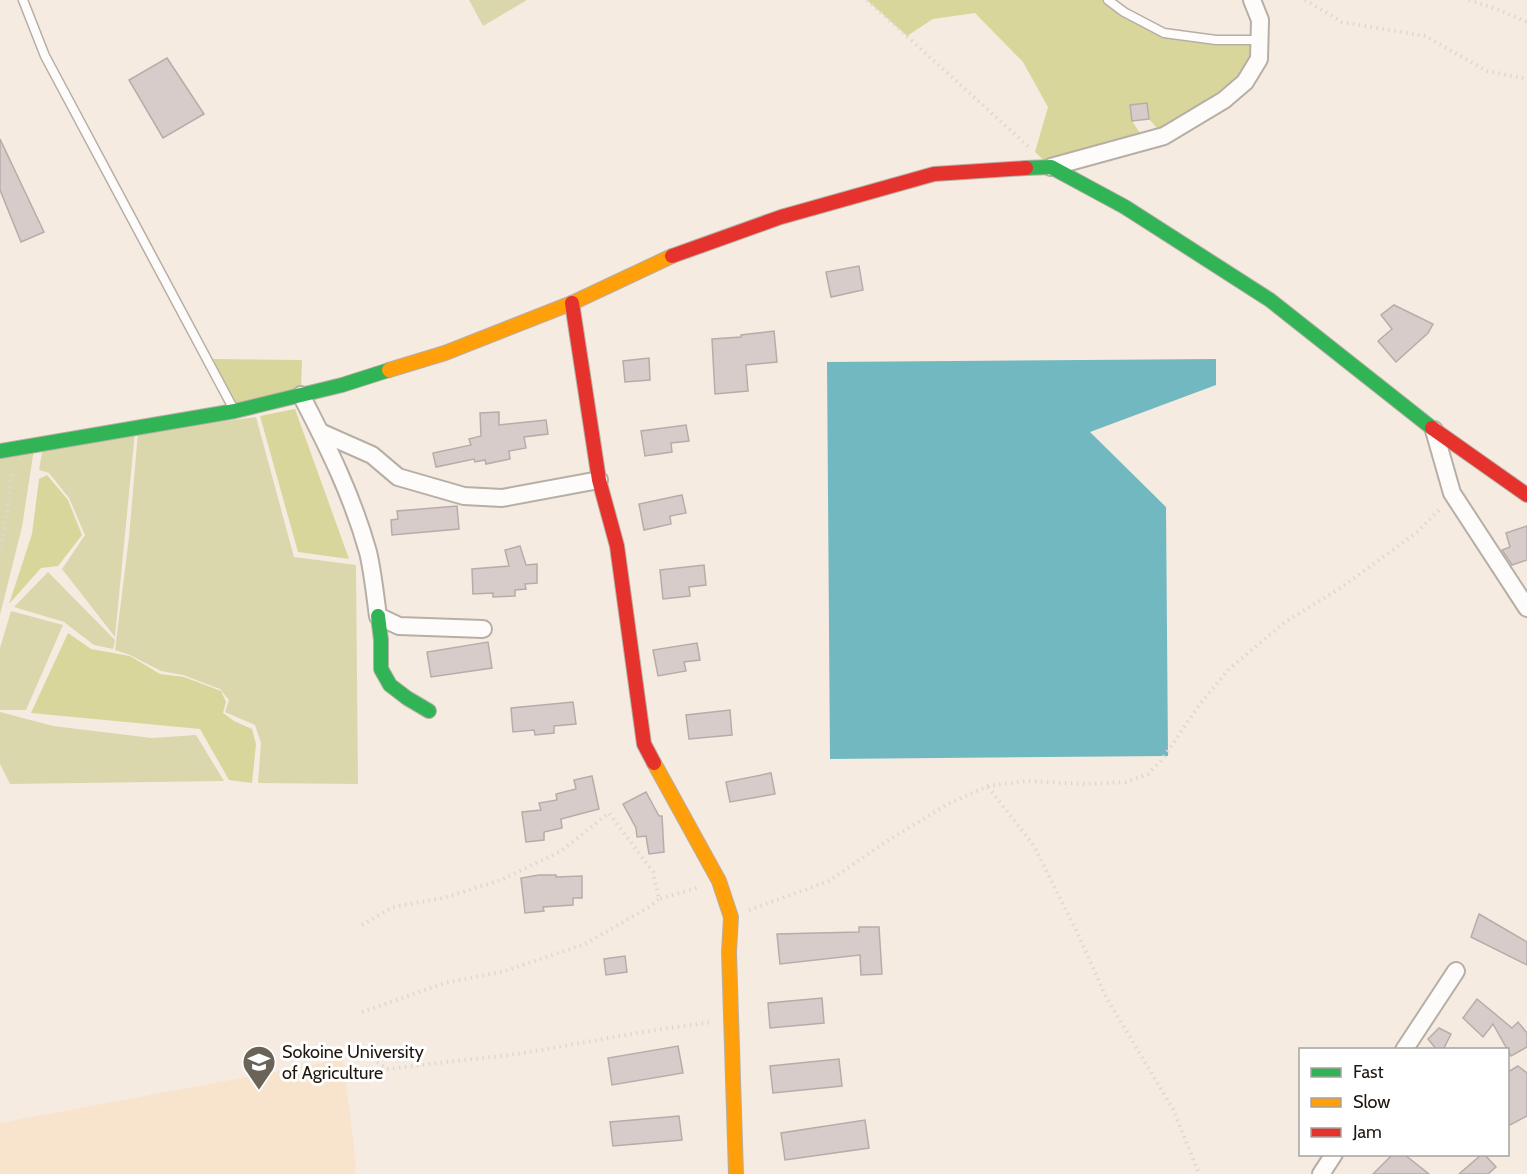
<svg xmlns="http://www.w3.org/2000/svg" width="1527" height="1174" viewBox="0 0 1527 1174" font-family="Cabin,sans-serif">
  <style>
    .built { fill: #f8e3cd }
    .green { fill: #dad7ad }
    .forest { fill: #d9d69b }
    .water { fill: #72b8c1 }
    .building { fill: #d7ccc9; stroke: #b7acaa; stroke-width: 1.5 }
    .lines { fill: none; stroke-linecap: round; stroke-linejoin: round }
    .lane-casing { stroke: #b7aea5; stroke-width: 11 }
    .street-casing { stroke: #b7aea5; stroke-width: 20 }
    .fast-casing { stroke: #b7aea5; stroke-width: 16 }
    .slow-casing { stroke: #b7aea5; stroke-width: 16 }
    .jam-casing { stroke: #b7aea5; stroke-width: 16 }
    .path { stroke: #dcd9d5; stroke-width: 4; stroke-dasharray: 1.5 4.5; stroke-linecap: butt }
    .lane { stroke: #fefcfa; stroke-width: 8 }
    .street { stroke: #fefcfa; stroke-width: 16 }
    .fast { stroke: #30b455; stroke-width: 14 }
    .slow { stroke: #ff9f0a; stroke-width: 14 }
    .jam { stroke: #e5322d; stroke-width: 14 }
    .labels { text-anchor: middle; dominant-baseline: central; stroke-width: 6; stroke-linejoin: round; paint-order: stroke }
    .poi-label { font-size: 18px; fill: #20180f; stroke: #fff; text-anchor: start }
  </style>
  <rect width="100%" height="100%" fill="#f6ebe0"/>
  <!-- built -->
  <polygon class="built" points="343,1059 356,1163 354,1174 0,1174 0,1123"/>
  <!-- green -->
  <g class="green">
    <polygon points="469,0 527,0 483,26"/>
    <polygon points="256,417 294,557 356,565 358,784 258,783 261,743 255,725 225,712 229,700 220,689 183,675 161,671 130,655 115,650 129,537 138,432"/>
    <polygon points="135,432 115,637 62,569 85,535 69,498 49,473 39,470 43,447"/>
    <polygon points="34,449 22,527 0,615 0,458"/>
    <polygon points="48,572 115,640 113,649 94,645 64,622 14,607"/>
    <polygon points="11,611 63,625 26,710 0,710 0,648"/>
    <polygon points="0,712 53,726 152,738 196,735 224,781 10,784 0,764"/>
  </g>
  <!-- forest -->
  <g class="forest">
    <polygon points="867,0 1108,0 1164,33 1260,40 1245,82 1164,136 1149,119 1147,103 1130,105 1132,121 1145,141 1051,167 1035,152 1048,107 1023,62 975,13 933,19 907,36"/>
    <polygon points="213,359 302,360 301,391 236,405"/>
    <polygon points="295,409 349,559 298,552 260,416"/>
    <polygon points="47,475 68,500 82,535 58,566 41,568 9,604 32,534 39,479"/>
    <polygon points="68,633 91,649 130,656 160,674 184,677 221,691 226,702 223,713 234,721 252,729 256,744 252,783 229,780 200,729 31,713"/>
  </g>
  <!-- water -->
  <polygon class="water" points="1216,359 1216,385 1090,432 1166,507 1168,756 830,759 827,362"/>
  <!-- building -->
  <g class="building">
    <polygon points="167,58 204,114 163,138 129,80"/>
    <polygon points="1147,103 1149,119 1132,121 1130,105"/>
    <polygon points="0,139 44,232 21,242 0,190"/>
    <polygon points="859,266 863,290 831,297 826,272"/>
    <polygon points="1394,305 1433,324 1428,333 1396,362 1378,341 1392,329 1381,315"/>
    <polygon points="774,331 777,362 746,365 748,391 715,394 712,339 741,337 741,335"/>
    <polygon points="649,358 650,380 625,382 623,361"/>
    <polygon points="499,412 499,425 546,420 548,434 524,437 526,448 509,451 510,459 486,464 485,460 475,462 474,459 436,467 433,453 471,445 469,439 481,436 480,413"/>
    <polygon points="686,425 689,441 671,443 672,452 645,456 641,431"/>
    <polygon points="682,495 686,513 670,516 671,524 644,530 639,504"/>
    <polygon points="457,506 459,529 392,535 391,520 398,519 397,511"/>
    <polygon points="1527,526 1527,560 1512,565 1502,550 1510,547 1506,533"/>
    <polygon points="520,546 526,565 537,564 537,583 525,584 526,589 515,590 515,596 493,597 493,593 473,594 472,569 509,566 505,550"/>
    <polygon points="704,565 706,585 689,587 690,596 663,599 660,570"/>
    <polygon points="488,642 492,668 431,677 427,652"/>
    <polygon points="697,643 700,660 684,662 686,671 658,676 653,650"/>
    <polygon points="573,702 576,724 554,726 554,733 535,735 534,730 513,732 511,708"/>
    <polygon points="730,710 732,735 689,739 686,715"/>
    <polygon points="771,773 775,794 730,802 726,782"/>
    <polygon points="592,776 599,809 561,819 562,828 544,832 544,840 526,842 522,812 541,810 539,803 557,800 556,794 576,789 574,780"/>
    <polygon points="646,792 659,816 662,816 664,852 649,854 646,836 637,837 636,828 623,804"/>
    <polygon points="539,875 556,875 556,877 582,876 582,898 573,898 573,905 543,907 544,911 525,913 521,878"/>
    <polygon points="1479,914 1527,942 1527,965 1471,937"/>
    <polygon points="859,927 879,927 882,974 861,975 860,955 780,964 777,934 859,932"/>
    <polygon points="625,956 627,972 606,975 604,959"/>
    <polygon points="822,998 824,1023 770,1028 768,1003"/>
    <polygon points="1477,999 1512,1028 1518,1022 1527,1033 1527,1047 1511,1056 1493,1024 1483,1037 1463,1018"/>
    <polygon points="1439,1028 1451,1034 1443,1050 1437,1050 1428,1039"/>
    <polygon points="678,1046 683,1073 612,1085 608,1058"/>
    <polygon points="839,1059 842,1086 773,1093 770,1066"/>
    <polygon points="1518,1066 1527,1073 1527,1116 1508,1126 1508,1072"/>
    <polygon points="679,1116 682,1140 613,1146 610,1122"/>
    <polygon points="865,1120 869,1148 785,1160 781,1133"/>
    <polygon points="1392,1155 1405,1155 1429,1174 1373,1174"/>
    <polygon points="1481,1155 1485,1155 1496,1167 1488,1174 1459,1174"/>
  </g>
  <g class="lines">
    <!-- lane casing -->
    <g class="lane-casing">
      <g id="lane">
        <polyline points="23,0 45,56 233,408"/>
        <polyline points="1108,0 1124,12 1164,33 1216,40 1260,40"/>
      </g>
    </g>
    <!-- street casing -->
    <g class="street-casing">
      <g id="street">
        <polyline points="1051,167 1164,136 1224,100 1245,82 1259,59 1260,20 1252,0"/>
        <path d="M 301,395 C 328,447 352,495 368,552 C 373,573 375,595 378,616 L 399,626 L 483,629"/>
        <polyline points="1434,430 1452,493 1527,608"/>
        <polyline points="320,432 372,455 398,477 464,496 502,498 599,480"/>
        <polyline points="1404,1050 1456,971"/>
        <polyline points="1321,1174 1334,1154"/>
      </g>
    </g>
    <!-- fast casing -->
    <g class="fast-casing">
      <g id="fast">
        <polyline points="1026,168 1051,167 1125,207 1270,300 1432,428"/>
        <polyline points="0,451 235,411 342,385 389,370"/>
        <polyline points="378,616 381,640 381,669 390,685 407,698 429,711"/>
      </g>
    </g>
    <!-- slow casing -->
    <g class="slow-casing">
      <g id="slow">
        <polyline points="389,370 445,353 572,303 672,256"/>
        <polyline points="654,763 719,881 731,917 729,952 736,1174"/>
      </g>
    </g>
    <!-- jam casing -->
    <g class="jam-casing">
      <g id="jam">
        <polyline points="672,256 781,217 934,174 1026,168"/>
        <polyline points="572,303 599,480 617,546 644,744 654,763"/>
        <polyline points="1432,428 1527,495"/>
      </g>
    </g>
    <!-- path -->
    <g class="path">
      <polyline points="867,0 1030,148"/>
      <polyline points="1305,0 1342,22 1425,36 1487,71 1527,79"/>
      <polyline points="1469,0 1499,10 1527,22"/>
      <polyline points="0,547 5,525 12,470"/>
      <polyline points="988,787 1034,846 1078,934 1106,997 1173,1109 1199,1174"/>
      <polyline points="749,910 829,881 884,843 948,804 988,786 1026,781 1085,784 1126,782 1148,774 1161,761 1200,704 1229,669 1285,622 1339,589 1415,534 1441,508"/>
      <polyline points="362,925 393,907 443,898 501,880 561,851 609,813 653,872 659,899 700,887"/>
      <polyline points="362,1012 445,983 505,971 585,944 649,907 659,899"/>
      <polyline points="363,1051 387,1069 517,1054 655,1030 713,1022"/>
    </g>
    <!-- lane -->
    <use href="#lane" class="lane"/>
    <!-- street -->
    <use href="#street" class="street"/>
    <!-- fast -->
    <use href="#fast" class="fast"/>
    <!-- slow -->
    <use href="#slow" class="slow"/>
    <!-- jam -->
    <use href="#jam" class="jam"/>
  </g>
  <!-- icons -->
  <defs>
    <g id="university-pin" transform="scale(1.725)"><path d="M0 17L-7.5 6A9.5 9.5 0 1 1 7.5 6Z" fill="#6b6258" stroke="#fff"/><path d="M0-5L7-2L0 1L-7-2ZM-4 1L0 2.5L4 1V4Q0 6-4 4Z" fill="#fff"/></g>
  </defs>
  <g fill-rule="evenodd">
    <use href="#university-pin" x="259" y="1062"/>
  </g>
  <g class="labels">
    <!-- poi labels -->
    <g class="poi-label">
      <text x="282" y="1052">Sokoine University<tspan x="282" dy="21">of Agriculture</tspan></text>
    </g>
  </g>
  <!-- legend -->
  <rect x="1299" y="1048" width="210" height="108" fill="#ffffff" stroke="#a6a39f" stroke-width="1.5"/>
  <rect x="1311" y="1068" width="30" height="9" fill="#30b455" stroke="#a6a39f" stroke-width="1.5"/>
  <text x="1353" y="1078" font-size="18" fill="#20180f">Fast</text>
  <rect x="1311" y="1098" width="30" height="9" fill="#ff9f0a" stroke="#a6a39f" stroke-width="1.5"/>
  <text x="1353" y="1108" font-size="18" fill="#20180f">Slow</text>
  <rect x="1311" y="1128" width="30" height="9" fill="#e5322d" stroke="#a6a39f" stroke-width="1.5"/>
  <text x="1353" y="1138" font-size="18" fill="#20180f">Jam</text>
</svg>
